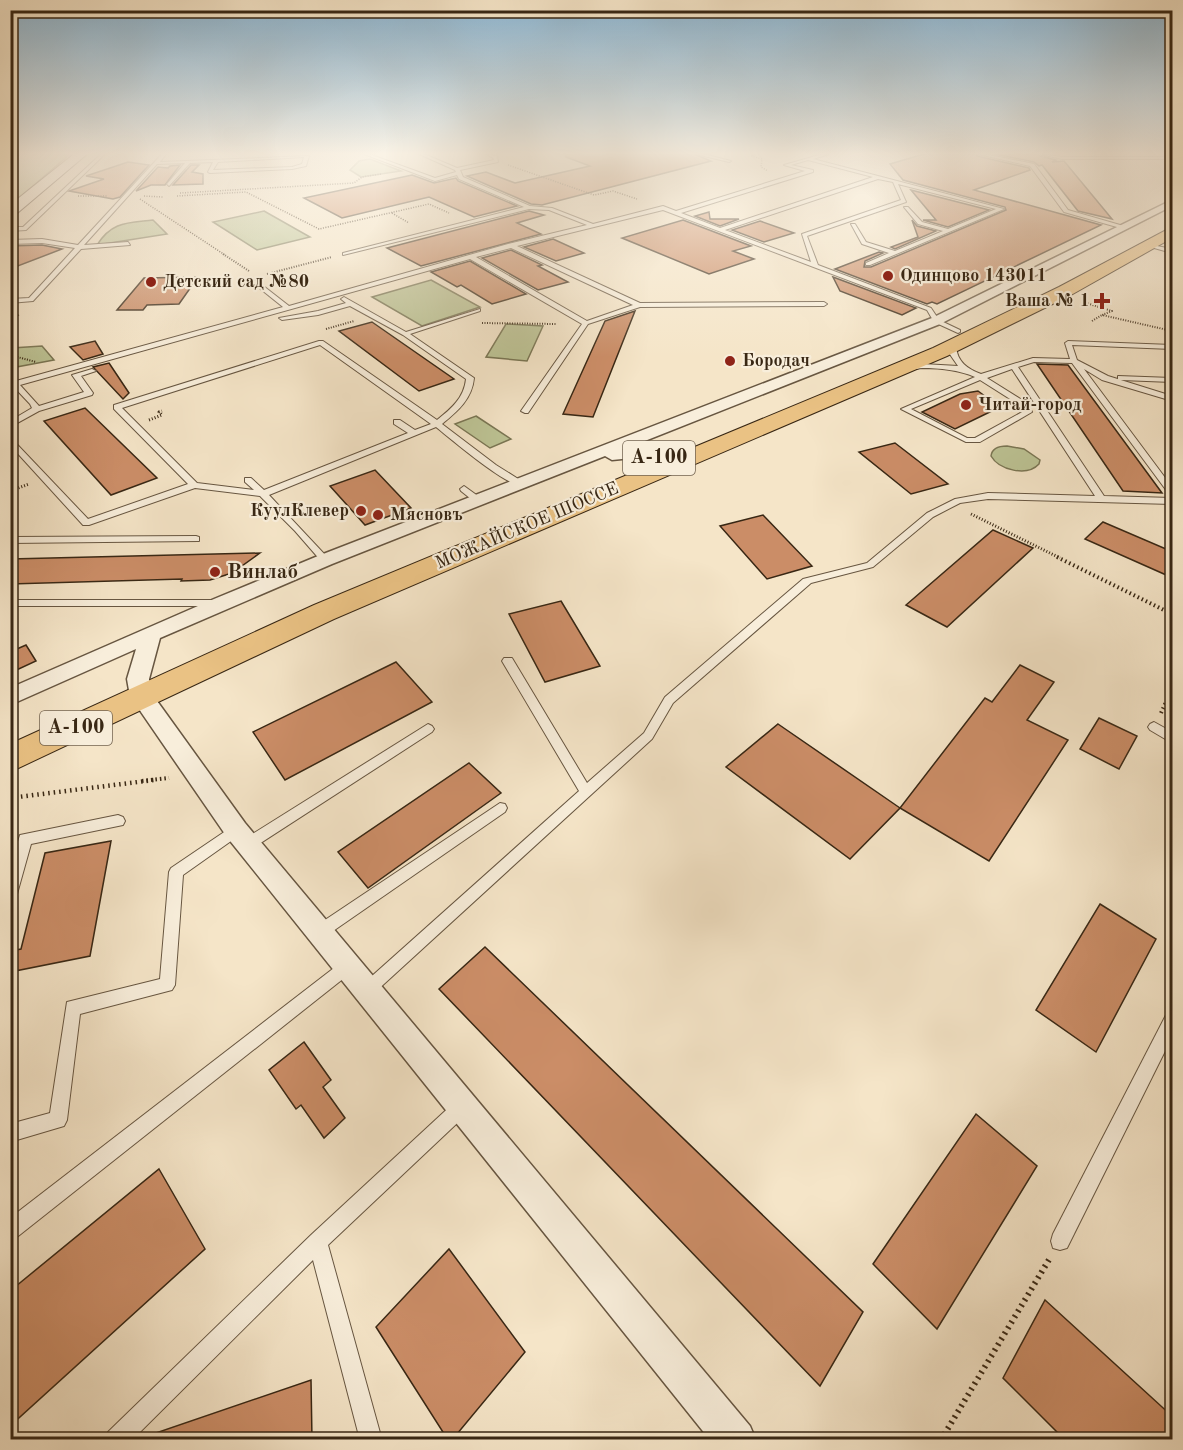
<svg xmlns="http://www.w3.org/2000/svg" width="1183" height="1450" viewBox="0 0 1183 1450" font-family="'Old Standard TT',serif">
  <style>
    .green { fill: #bdc495; stroke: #7a7654; stroke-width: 1.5 }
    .building { fill: #cb8d67; stroke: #382714; stroke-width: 1.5 }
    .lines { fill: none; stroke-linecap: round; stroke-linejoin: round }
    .lane-casing { stroke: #675641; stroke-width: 2 }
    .street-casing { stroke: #675641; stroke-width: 3 }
    .secondary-casing { stroke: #382714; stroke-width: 2 }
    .primary-casing { stroke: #382714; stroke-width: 2 }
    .path-far5 { stroke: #382714; stroke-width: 1.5; stroke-dasharray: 1 1.5; stroke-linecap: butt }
    .path-far4 { stroke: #382714; stroke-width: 2; stroke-dasharray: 1 1.5; stroke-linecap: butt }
    .path-far3 { stroke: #382714; stroke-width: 3; stroke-dasharray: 1 2; stroke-linecap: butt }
    .path-far2 { stroke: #382714; stroke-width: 4; stroke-dasharray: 1.5 3; stroke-linecap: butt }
    .path-far1 { stroke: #382714; stroke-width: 4.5; stroke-dasharray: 1.5 4; stroke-linecap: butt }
    .path { stroke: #382714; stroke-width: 6; stroke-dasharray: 2 4.5; stroke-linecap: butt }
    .lane { fill: #f8eedb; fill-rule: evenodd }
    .street { fill: #f8eedb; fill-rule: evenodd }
    .secondary { fill: #f8eedb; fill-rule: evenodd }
    .primary { fill: #eac284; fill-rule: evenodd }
    .poi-dot { fill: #8f2418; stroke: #f8eedb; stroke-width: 2 }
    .labels { text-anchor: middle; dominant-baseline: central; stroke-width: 4.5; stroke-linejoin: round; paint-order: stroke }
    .far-poi-label { font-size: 18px; font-weight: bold; fill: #382714; stroke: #f8eedb; text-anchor: start }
    .far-street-label { font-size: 18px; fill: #382714; stroke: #f8eedb }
    .shield { fill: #f8eedb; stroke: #726350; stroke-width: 1.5 }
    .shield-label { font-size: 20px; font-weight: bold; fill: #382714 }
    .poi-label { font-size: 21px; font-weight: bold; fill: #382714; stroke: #f8eedb; text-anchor: start }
  </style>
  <rect width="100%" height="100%" fill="#f5e5c8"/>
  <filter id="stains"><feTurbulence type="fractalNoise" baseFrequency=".00333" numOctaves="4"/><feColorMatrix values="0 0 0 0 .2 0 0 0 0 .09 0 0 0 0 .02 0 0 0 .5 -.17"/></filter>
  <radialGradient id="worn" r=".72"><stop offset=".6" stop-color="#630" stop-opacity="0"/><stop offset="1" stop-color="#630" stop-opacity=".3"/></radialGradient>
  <!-- green -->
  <g class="green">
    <polygon points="11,154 70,154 11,205"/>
    <polygon points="370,159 401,171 361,177 350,170 359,161"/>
    <polygon points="264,211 310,237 257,250 213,222"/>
    <path d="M 153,220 L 167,234 L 97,245 C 112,221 128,223 153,220 Z"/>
    <polygon points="431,280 480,307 422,326 372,297"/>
    <polygon points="506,324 543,326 527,361 486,357"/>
    <polygon points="42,346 54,360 11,368 12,348"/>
    <polygon points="476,416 511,439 490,448 455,424"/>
    <path d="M 1007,446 L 1024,449 L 1040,460 L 1039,464 C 1027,477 999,470 991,456 C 992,447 1000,446 1007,446 Z"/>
  </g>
  <!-- building -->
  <g class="building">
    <polygon points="566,154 694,154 711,161 542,205 531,204 467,176 486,172 515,183 590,166 566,157"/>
    <polygon points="924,154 976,154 977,156 1029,168 1030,170 974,190 1101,225 937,304 932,302 927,304 835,269 879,252 883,253 865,261 864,267 871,267 1006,210 1005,207 903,180 890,164"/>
    <polygon points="995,154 1038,154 1040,156 1056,160 1052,162 1064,161 1112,219 1078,211 1042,165 1039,166 1034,162"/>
    <polygon points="128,162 149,165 120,197 113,199 69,191 104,179 86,176"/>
    <polygon points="180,165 165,185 151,185 136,191 158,167 168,168 170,166"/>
    <polygon points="191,165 199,165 192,172 203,174 203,184 173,185"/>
    <polygon points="412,175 434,183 456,178 458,181 517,206 474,217 429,197 342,218 304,198"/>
    <polygon points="911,190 989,210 948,227 923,220 936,220"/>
    <polygon points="529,211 544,215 517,223 541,234 421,266 387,248"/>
    <polygon points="709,212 710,219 739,219 720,226 695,216"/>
    <polygon points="683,220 751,246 733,251 754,259 709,274 622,238"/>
    <polygon points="912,220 917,226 936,231 895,249 891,247 918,237"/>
    <polygon points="760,221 794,233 764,242 732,230"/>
    <polygon points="553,239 584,253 556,261 524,247"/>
    <polygon points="42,245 62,249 10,269 10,246"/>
    <polygon points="511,250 542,265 538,266 568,282 538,290 482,258"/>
    <polygon points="470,261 526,294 492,304 461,285 457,287 431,272"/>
    <polygon points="198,277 179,304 147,305 143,310 117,310 144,278"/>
    <polygon points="833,277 916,308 902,315 840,291"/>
    <polygon points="635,311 593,417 563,414 605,321"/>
    <polygon points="372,322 454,379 419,391 339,331"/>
    <polygon points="95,341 103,354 83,360 70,347"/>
    <polygon points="109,363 129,393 123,399 93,367"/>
    <polygon points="1037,364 1068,365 1162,493 1123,491"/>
    <polygon points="978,391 1000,407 955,429 922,412 960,394"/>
    <polygon points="85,408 157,478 111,495 44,421"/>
    <polygon points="895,443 948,484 911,494 859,452"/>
    <polygon points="375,470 411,508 365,525 330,486"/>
    <polygon points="763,515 812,566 767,579 720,526"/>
    <polygon points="1103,522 1173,552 1173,578 1085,539"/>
    <polygon points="993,530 1033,548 947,627 906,605"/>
    <polygon points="260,553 232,573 210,580 181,581 182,579 10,584 10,559"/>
    <polygon points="561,601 600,666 545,682 509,614"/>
    <polygon points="26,645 36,661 10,673 10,652"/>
    <polygon points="396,662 432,702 285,780 253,732"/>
    <polygon points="1020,665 1054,682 1027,720 1068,740 989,861 900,808 985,698 992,702"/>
    <polygon points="1099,718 1137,736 1119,769 1080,749"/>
    <polygon points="778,724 900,808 850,859 726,767"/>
    <polygon points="469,763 501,793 368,888 338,852"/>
    <polygon points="111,841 90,956 10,972 10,951 21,949 45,853"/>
    <polygon points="1100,904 1156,939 1096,1052 1036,1010"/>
    <polygon points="485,947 863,1312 820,1386 439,989"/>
    <polygon points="304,1042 331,1080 323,1087 345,1118 324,1138 301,1105 296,1109 269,1070"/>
    <polygon points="976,1114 1037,1166 937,1329 873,1264"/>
    <polygon points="159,1169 205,1249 10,1426 10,1291"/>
    <polygon points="449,1249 525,1352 452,1440 448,1440 376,1327"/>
    <polygon points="1045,1300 1173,1417 1173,1440 1065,1440 1003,1378"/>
    <polygon points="311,1380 312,1440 147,1440 147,1436"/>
  </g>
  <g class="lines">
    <!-- lane casing -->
    <g class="lane-casing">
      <g id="lane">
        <polygon points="101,154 105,154 26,230 10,231 10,227 23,227"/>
        <path d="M 162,154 L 166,154 L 160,162 L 309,156 L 306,166 L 292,169 L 210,173 L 208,172 L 213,162 L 190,163 L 169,186 L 167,184 L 185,163 L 157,164 L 84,245 L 128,242 L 130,245 L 81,249 L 33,301 L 10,303 L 10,299 L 29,298 L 75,248 L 42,243 L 10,244 L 10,240 L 42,239 L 78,245 ZM 304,157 L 302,164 L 292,167 L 213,170 L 218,162 Z"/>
        <path d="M 364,154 L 369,154 L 435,178 L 456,172 L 455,170 L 419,154 L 424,154 L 457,168 L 494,160 L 493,158 L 486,154 L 497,156 L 498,162 L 460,170 L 463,177 L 530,206 L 552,208 L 593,224 L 663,206 L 676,211 L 805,171 L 784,165 L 823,154 L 829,154 L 813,159 L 1004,209 L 870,265 L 866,265 L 866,263 L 889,253 L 862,244 L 851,224 L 855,224 L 866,242 L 895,251 L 943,231 L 918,224 L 904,207 L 908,207 L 922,222 L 948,229 L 996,209 L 898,184 L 906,202 L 807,236 L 818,265 L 931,308 L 939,320 L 960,330 L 960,332 L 958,333 L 934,322 L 927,310 L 663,210 L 517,246 L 640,303 L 824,302 L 827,304 L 824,306 L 640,307 L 588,324 L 528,413 L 525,413 L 521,411 L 582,324 L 470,259 L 20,385 L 39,406 L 84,392 L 72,375 L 92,369 L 96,371 L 81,376 L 93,393 L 92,395 L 39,411 L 10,427 L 10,421 L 32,408 L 30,404 L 13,386 L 10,387 L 10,378 L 16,381 L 283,307 L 253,283 L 253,281 L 257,281 L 289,306 L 508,244 L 587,225 L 549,210 L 529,209 L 343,255 L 343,253 L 524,207 L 459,179 L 457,175 L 435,181 ZM 808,160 L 873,177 L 720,228 L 681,213 L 813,172 L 813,170 L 791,165 ZM 878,179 L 893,182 L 901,200 L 802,234 L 811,262 L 725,230 ZM 511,248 L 633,305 L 587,321 L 476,257 Z"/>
        <polygon points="696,154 703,154 731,161 729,162"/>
        <polygon points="978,154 985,154 1034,164 1068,210 1127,227 1124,229 1064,212 1030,166"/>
        <polygon points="1040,154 1062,157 1172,157 1172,159 1062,159"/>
        <polygon points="1147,244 1172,249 1172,253 1147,246"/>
        <path d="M 344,297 L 406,332 L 480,309 L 480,311 L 410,334 L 474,378 C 472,399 458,411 442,424 L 496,465 L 523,482 L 523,486 C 507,487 451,439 436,427 L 269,495 L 328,558 L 330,560 L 325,563 L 322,562 L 295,531 L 260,496 L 195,488 L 89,525 L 83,525 L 10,445 L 10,437 L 88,519 L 188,484 L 114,409 L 114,405 L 319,341 L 323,341 L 437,420 C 451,409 464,398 466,379 L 403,335 L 350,306 L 318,315 L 282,320 L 279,318 L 318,311 L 346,303 L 341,299 ZM 320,345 L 431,424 L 415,430 L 400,420 L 394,420 L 394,424 L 408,433 L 264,490 L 251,478 L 245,478 L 245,482 L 254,490 L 197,483 L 122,408 Z"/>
        <path d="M 1068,341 L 1172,345 L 1172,349 L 1072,345 L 1077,360 L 1108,376 L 1172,396 L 1172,400 L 1169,400 L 1102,380 L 1084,369 L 1172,487 L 1172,495 L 1169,494 L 1072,363 L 1034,362 L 1018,367 L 1104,496 L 1172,498 L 1172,504 L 988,499 L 960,503 L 933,517 L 873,567 L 811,583 L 673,703 L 652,739 L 373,994 L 368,997 L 363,994 L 360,989 L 363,984 L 579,791 L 502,661 L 504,658 L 512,658 L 587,783 L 644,733 L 665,697 L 803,579 L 867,563 L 927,513 L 955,499 L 988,493 L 1095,496 L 1012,369 L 987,378 L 1027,403 L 1032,412 L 980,442 L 966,442 L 901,409 L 975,377 C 959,370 940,368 922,368 C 915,369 909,371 903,368 L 923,364 L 958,366 L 949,353 L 951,345 L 956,346 C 957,362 968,369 981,374 L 1033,358 L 1070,359 L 1065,343 ZM 980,380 L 1021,406 L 1024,411 L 975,438 L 967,438 L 911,409 Z"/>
        <polygon points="1118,376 1172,378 1172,382 1121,380 1118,380"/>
        <polygon points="464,486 482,499 482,503 476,503 461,491 460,489"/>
        <polygon points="196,536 199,537 199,541 10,543 10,537"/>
        <polygon points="10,600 221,600 226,603 221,606 10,606"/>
        <polygon points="1154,722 1172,732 1172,743 1150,730 1148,727 1150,724"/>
        <polygon points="428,724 432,726 434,729 432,732 253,848 248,850 243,848 241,844 243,840"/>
        <polygon points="500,803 505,804 507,808 505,812 323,938 318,940 313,938 311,933 313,928"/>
        <polygon points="118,815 123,817 125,821 123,825 31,844 17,894 15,899 10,900 10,867 20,835"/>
        <polygon points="236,824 241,826 243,830 241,834 183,875 175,985 172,990 80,1014 67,1120 64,1126 10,1142 10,1124 50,1113 67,1002 160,979 169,872 171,868"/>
        <polygon points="348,959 353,961 356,966 353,971 17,1237 10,1239 10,1218 343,961"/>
        <polygon points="1172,1013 1172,1037 1067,1248 1060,1250 1053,1248 1051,1241 1053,1234 1166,1015"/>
        <polygon points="463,1097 469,1100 472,1106 469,1112 328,1245 382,1440 360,1440 313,1260 132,1440 105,1440 108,1432 311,1235 457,1100"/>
      </g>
    </g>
    <!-- street casing -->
    <g class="street-casing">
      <polygon id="street" points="1172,200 1172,206 940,324 622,450 676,445 684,450 682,453 612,460 605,456 332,564 160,638 149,679 152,694 245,823 750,1426 756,1440 710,1440 227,837 130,696 127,679 136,649 10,705 10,688 214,599 318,556 932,318"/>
    </g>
    <!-- secondary casing -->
    <g class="secondary-casing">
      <polygon id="secondary" points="74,154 87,154 15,215 10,216 10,205"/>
    </g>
    <!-- primary casing -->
    <g class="primary-casing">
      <polygon id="primary" points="1172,227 1172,238 1071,295 947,356 334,619 10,772 10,744 314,605 933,348 1059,287"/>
    </g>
    <!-- path-far5 -->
    <g class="path-far5">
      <polyline points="758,154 751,156 762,159 761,167 768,171"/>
      <polyline points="508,165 594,195 613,191 637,199"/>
      <polyline points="180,193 354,183 362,177 381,174"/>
      <polyline points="78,196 107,196"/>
      <polyline points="144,196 163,197"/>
      <polyline points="177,196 246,192 319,229 429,204 449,213"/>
      <polyline points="140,199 225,255"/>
      <polyline points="392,213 409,223"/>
    </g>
    <!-- path-far4 -->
    <g class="path-far4">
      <polyline points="223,254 249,271"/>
      <polyline points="267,274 332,257"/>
      <polyline points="1083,302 1112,311 1102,315 1172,331"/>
      <polyline points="1092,321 1102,315"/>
      <polyline points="482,323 556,324"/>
      <polyline points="10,325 19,314"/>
      <polyline points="326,329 354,321"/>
      <polyline points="10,355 36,362"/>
    </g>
    <!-- path-far3 -->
    <g class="path-far3">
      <polyline points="149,420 162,415 159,412 162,411"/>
      <polyline points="10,491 29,484"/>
      <polyline points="971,514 1060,558"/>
    </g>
    <!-- path-far2 -->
    <g class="path-far2">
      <polyline points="1057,557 1172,614"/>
      <polyline points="1161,713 1172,689"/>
      <polyline points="142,781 169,778"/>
    </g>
    <!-- path-far1 -->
    <polyline class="path-far1" points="10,798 154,780"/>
    <!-- path -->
    <polyline class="path" points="941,1440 1050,1258"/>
    <!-- lane -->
    <use href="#lane" class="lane"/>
    <!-- street -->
    <use href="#street" class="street"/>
    <!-- secondary -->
    <use href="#secondary" class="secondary"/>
    <!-- primary -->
    <use href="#primary" class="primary"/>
  </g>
  <!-- sky -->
  <linearGradient id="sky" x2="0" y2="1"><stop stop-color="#8bb8d7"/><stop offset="0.43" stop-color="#faf3e6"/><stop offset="1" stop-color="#faf3e6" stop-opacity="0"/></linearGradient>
  <rect width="1183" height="357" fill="url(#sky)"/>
  <!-- markers -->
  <g class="poi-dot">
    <circle cx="888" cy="276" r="6"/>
    <circle cx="151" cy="282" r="6"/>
    <path d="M1099 292h6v6h6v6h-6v6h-6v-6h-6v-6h6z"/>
    <circle cx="730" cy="361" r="6"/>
    <circle cx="966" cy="405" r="6"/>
    <circle cx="361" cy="511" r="6"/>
    <circle cx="378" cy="515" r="6"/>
    <circle cx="215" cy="572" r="6"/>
  </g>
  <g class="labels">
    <!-- far-poi labels -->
    <g class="far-poi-label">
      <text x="900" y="276">Одинцово 143011</text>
      <text x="163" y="282">Детский сад №80</text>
      <text x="1090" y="301" text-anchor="end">Ваша № 1</text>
      <text x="742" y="361">Бородач</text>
      <text x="978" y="405">Читай-город</text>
      <text x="349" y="511" text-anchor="end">КуулКлевер</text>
      <text x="390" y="515">Мясновъ</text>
    </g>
    <!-- far-street labels -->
    <g class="far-street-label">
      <text transform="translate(527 526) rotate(-23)">МОЖАЙСКОЕ ШОССЕ</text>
    </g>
    <!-- shield labels -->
    <g class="shield">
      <rect x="623" y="441" width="72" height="34" rx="4.5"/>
      <rect x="40" y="711" width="72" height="34" rx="4.5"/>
    </g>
    <g class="shield-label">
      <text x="659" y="458">А-100</text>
      <text x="76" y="728">А-100</text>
    </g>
    <!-- poi labels -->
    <g class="poi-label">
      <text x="227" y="572">Винлаб</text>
    </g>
  </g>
  <!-- margin -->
  <rect width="1183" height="1450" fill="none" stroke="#f5e5c8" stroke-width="36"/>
  <rect x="12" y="12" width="1159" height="1426" fill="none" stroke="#382714" stroke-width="3"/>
  <rect x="18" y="18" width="1147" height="1414" fill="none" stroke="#382714" stroke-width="1.5"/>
  <rect width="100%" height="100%" filter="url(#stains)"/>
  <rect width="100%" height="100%" fill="url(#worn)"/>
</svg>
